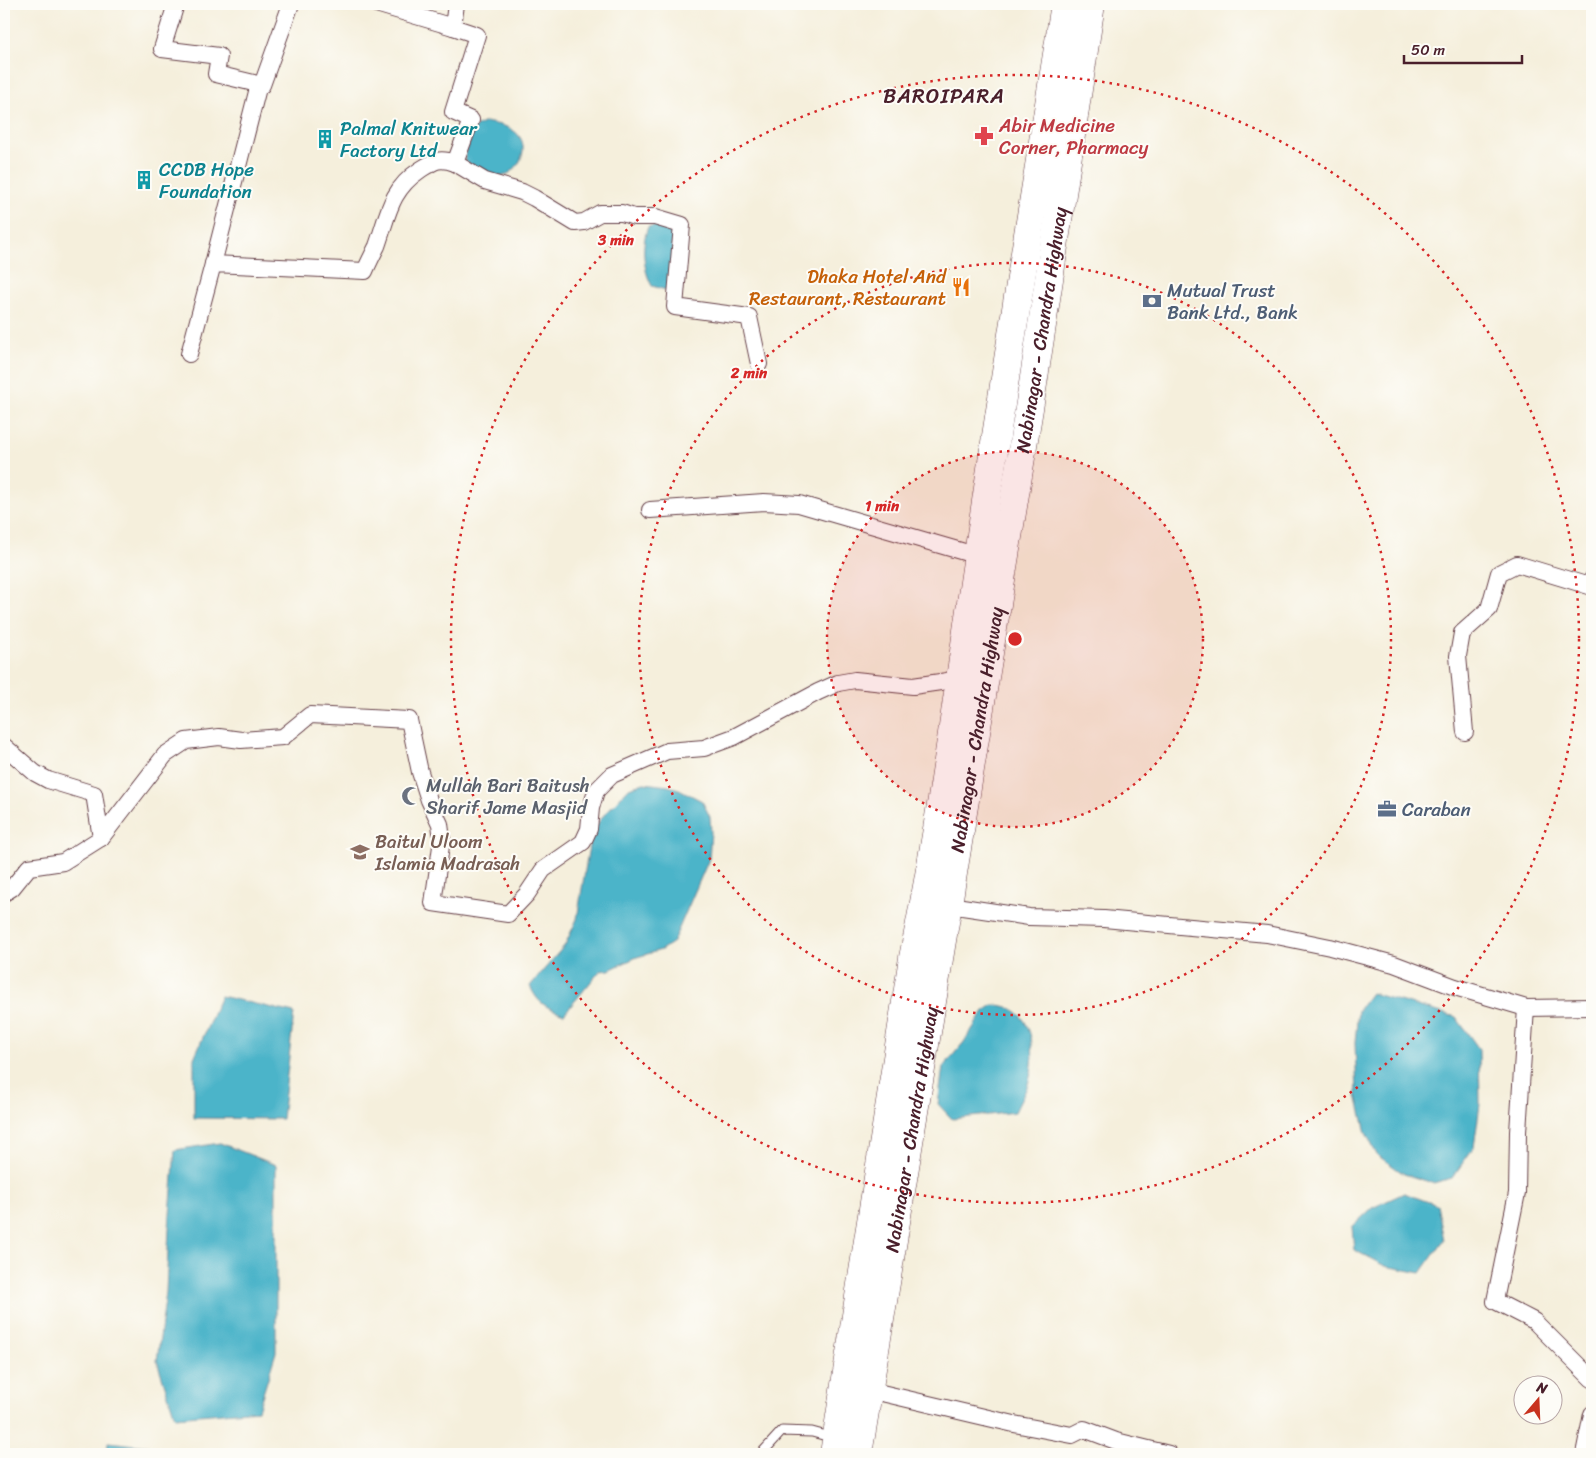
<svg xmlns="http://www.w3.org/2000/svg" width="1596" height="1458" viewBox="0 0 1596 1458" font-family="Sriracha,sans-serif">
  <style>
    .water { fill: #4bb4c9; stroke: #4a6a7a }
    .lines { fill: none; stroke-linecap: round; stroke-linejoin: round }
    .lane-casing { stroke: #643e46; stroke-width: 11 }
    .street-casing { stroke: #643e46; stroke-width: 18 }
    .highway-casing { stroke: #643e46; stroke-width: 29 }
    .lane { stroke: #fff; stroke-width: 9 }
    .street { stroke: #fff; stroke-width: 16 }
    .highway { stroke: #fff; stroke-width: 28 }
    .ring { fill: none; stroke: #d62828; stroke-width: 2.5; stroke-dasharray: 2.5 5 }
    .labels { text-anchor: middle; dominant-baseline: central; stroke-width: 4; stroke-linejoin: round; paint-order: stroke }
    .health-label { font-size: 19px; fill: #be3a42; stroke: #fdfcf7; text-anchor: start }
    .culture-label { font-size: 19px; fill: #0d838f; stroke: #fdfcf7; text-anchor: start }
    .food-label { font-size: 19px; fill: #c56008; stroke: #fdfcf7; text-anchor: end }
    .service-label { font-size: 19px; fill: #4e5e75; stroke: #fdfcf7; text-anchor: start }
    .street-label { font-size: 19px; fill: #4a1f2b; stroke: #fdfcf7 }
    .worship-label { font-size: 19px; fill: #5b616d; stroke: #fdfcf7; text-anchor: start }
    .education-label { font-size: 19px; fill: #785e54; stroke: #fdfcf7; text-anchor: start }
    .quarter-label { font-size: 21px; letter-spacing: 1px; fill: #4a1f2b; stroke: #fdfcf7 }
    .centre { fill: #d62828; stroke: #fdfcf7; stroke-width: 2.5 }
    .ring-label { font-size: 15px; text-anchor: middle; font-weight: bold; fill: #d62828; stroke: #fdfcf7; stroke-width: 4; stroke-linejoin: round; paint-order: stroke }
  </style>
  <rect width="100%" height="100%" fill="#fdfcf7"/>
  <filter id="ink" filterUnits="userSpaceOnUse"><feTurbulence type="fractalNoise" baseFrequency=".02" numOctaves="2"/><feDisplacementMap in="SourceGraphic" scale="10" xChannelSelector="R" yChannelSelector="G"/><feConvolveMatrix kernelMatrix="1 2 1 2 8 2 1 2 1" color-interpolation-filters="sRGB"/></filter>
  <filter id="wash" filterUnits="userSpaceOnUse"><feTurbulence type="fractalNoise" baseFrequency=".0096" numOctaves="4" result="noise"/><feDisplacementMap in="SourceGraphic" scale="20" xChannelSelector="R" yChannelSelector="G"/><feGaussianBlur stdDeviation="1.12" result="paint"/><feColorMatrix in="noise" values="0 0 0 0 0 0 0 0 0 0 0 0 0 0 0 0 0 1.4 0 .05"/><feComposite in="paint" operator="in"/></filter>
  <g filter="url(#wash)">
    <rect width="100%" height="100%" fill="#f5efdc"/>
    <!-- water -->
    <g class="water">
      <path d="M 485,122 C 495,124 506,125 514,131 C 534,145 518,178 495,177 C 488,177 472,165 465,161 L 465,153 L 475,127 Z"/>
      <path d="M 658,225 L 671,229 L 674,236 L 670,287 L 666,290 L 652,286 C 643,270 641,244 648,227 Z"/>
      <path d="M 644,783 L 668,786 L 679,789 L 702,801 L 710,817 L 711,832 L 709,859 L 673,942 L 661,950 L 637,957 L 609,970 L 600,971 L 564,1014 C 546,1007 538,1004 530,986 L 565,945 L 577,919 L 591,834 L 602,817 L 629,788 Z"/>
      <polygon points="1371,993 1456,1017 1479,1049 1480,1104 1474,1147 1452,1178 1433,1183 1404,1174 1377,1155 1366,1133 1357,1095 1355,1043 1358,1010"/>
      <polygon points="221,996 294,1013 282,1119 194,1118 194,1058"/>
      <path d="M 993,1005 C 1034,1004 1038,1053 1028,1084 C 1025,1093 1019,1103 1015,1112 L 952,1119 L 938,1104 L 943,1067 L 964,1042 L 984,1011 Z"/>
      <polygon points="220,1143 276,1165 276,1352 258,1410 175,1417 157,1361 166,1292 169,1228 175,1150"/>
      <polygon points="1404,1193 1437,1205 1444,1240 1421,1273 1385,1266 1354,1250 1352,1227 1372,1208"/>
      <polygon points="108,1442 147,1446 178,1454 107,1454"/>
    </g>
  </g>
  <g filter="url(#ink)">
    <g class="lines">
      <!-- lane casing -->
      <g class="lane-casing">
        <polyline id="lane" points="761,1454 782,1431 812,1432 834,1438"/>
      </g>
      <!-- street casing -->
      <g class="street-casing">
        <g id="street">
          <polyline points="176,4 162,49 219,56 216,74 262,85 291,4"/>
          <polyline points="376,4 453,27 456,4"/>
          <polyline points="453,27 477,35 453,112 471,120 455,163 485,181 522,192 534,198 575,223 584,222 600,213 622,213 634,217 655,217 682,225 675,307 749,317 759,364"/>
          <polyline points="213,264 259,84"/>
          <path d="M 189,354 L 213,264 L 365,271 C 369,262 373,254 377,246 C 388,215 390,190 420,170 C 434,161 439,157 455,163"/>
          <polyline points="650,510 764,502 799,504 978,556"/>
          <polyline points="1465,732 1458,656 1462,633 1489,609 1499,573 1517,564 1589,586 1592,579"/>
          <polyline points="4,746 35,773 48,780 94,794 101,838"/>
          <polyline points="4,893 12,888 29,867 63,862 101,838 165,755 186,741 219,737 241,740 283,737 310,715 409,720 420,772 429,800 440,824 442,839 433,903 508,914 527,894 543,870 583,842 589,829 591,808 596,791 612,775 667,751 704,748 734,737 818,692 838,683 855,680 913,686 961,679"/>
          <polyline points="949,905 1029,917 1104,919 1267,934 1330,947 1394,964 1455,987 1526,1008 1592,1007"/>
          <polyline points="1526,1008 1518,1132 1517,1193 1495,1301 1534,1321 1592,1379"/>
          <polyline points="869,1390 1014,1424 1072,1435 1084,1429 1116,1441 1169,1454"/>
          <polyline points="1584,1454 1592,1414"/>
        </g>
      </g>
      <!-- highway casing -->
      <g class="highway-casing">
        <g id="highway">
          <path d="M 834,1454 L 913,958 C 941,825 958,690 978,555 C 1005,371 1036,188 1065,4"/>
          <path id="s1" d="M 858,1454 L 1033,384 L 1091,4"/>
        </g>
      </g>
      <!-- lane -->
      <use href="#lane" class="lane"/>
      <!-- street -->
      <use href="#street" class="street"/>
      <!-- highway -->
      <use href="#highway" class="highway"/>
    </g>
  </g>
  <!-- distance rings -->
  <circle cx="1015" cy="639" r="188" fill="#d62828" fill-opacity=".12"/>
  <g class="ring">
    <circle cx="1015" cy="639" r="188"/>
    <circle cx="1015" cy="639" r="376"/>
    <circle cx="1015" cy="639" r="564"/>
  </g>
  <!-- icons -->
  <defs>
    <g id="pharmacy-bare" transform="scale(1.5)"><path d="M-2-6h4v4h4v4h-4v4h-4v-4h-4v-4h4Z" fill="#e0444e" stroke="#fdfcf7" stroke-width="2.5" paint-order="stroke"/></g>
    <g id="building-bare" transform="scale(1.5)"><path d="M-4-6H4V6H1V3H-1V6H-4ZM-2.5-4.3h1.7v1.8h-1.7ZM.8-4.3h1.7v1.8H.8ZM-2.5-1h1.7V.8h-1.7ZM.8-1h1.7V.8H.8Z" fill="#0f9aa8" stroke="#fdfcf7" stroke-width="2.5" paint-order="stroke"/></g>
    <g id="restaurant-bare" transform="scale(1.5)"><path d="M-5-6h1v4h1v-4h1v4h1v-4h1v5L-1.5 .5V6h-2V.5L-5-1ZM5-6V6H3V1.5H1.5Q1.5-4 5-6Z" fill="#e8710a" stroke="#fdfcf7" stroke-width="2.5" paint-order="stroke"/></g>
    <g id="bank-bare" transform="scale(1.5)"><path d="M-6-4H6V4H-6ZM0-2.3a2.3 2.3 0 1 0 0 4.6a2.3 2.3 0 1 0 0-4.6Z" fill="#5c6f8a" stroke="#fdfcf7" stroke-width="2.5" paint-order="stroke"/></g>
    <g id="mosque-bare" transform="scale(1.5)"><path d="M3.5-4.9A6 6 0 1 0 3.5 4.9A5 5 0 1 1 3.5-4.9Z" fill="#6b7280" stroke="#fdfcf7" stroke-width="2.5" paint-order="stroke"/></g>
    <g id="office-bare" transform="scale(1.5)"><path d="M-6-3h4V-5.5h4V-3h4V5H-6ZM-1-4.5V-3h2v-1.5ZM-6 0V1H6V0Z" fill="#5c6f8a" stroke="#fdfcf7" stroke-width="2.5" paint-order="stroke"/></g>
    <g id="school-bare" transform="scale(1.5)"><path d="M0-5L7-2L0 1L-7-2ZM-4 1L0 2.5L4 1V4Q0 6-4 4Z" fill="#8d6e63" stroke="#fdfcf7" stroke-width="2.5" paint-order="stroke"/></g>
  </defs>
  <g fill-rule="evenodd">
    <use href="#pharmacy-bare" x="984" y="136"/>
    <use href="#building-bare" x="325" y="139"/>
    <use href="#building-bare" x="144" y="180"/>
    <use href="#restaurant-bare" x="961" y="287"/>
    <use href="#bank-bare" x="1152" y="301"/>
    <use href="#mosque-bare" x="411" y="796"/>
    <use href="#office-bare" x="1387" y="809"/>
    <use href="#school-bare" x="360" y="852"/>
  </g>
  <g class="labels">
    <!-- health labels -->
    <g class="health-label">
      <text x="999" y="125">Abir Medicine<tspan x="999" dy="22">Corner, Pharmacy</tspan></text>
    </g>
    <!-- culture labels -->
    <g class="culture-label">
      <text x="340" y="128">Palmal Knitwear<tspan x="340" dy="22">Factory Ltd</tspan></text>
      <text x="159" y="169">CCDB Hope<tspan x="159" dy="22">Foundation</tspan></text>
    </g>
    <!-- food labels -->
    <g class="food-label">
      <text x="946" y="276">Dhaka Hotel And<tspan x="946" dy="22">Restaurant, Restaurant</tspan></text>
    </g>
    <!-- service labels -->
    <g class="service-label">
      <text x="1167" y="290">Mutual Trust<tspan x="1167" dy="22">Bank Ltd., Bank</tspan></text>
      <text x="1402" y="809">Caraban</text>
    </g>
    <!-- street labels -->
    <g class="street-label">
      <text stroke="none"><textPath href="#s1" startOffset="1139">Nabinagar - Chandra Highway</textPath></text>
      <text stroke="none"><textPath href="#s1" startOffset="734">Nabinagar - Chandra Highway</textPath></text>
      <text stroke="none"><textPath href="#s1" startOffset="329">Nabinagar - Chandra Highway</textPath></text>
    </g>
    <!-- worship labels -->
    <g class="worship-label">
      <text x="426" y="785">Mullah Bari Baitush<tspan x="426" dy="22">Sharif Jame Masjid</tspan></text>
    </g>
    <!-- education labels -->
    <g class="education-label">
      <text x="375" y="841">Baitul Uloom<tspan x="375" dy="22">Islamia Madrasah</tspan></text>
    </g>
    <!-- quarter labels -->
    <g class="quarter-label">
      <text x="944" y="96">BAROIPARA</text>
    </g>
  </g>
  <circle cx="1015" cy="639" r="8" class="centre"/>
  <g class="ring-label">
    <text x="616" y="245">3 min</text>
    <text x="749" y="378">2 min</text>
    <text x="882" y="511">1 min</text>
  </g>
  <!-- margin -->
  <rect width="1596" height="1458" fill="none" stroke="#fdfcf7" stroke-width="20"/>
  <!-- north arrow -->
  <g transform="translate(1538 1400) rotate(19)"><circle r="24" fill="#fdfcf7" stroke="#b5a4a5"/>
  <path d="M0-4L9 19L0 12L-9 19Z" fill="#c8321e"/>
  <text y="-8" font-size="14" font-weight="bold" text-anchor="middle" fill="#4a1f2b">N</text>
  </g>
  <!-- scale -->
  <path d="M1404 55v8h118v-8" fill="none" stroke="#4a1f2b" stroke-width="2.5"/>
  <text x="1411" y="55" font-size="15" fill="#4a1f2b" stroke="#fdfcf7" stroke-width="4" paint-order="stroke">50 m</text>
</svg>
